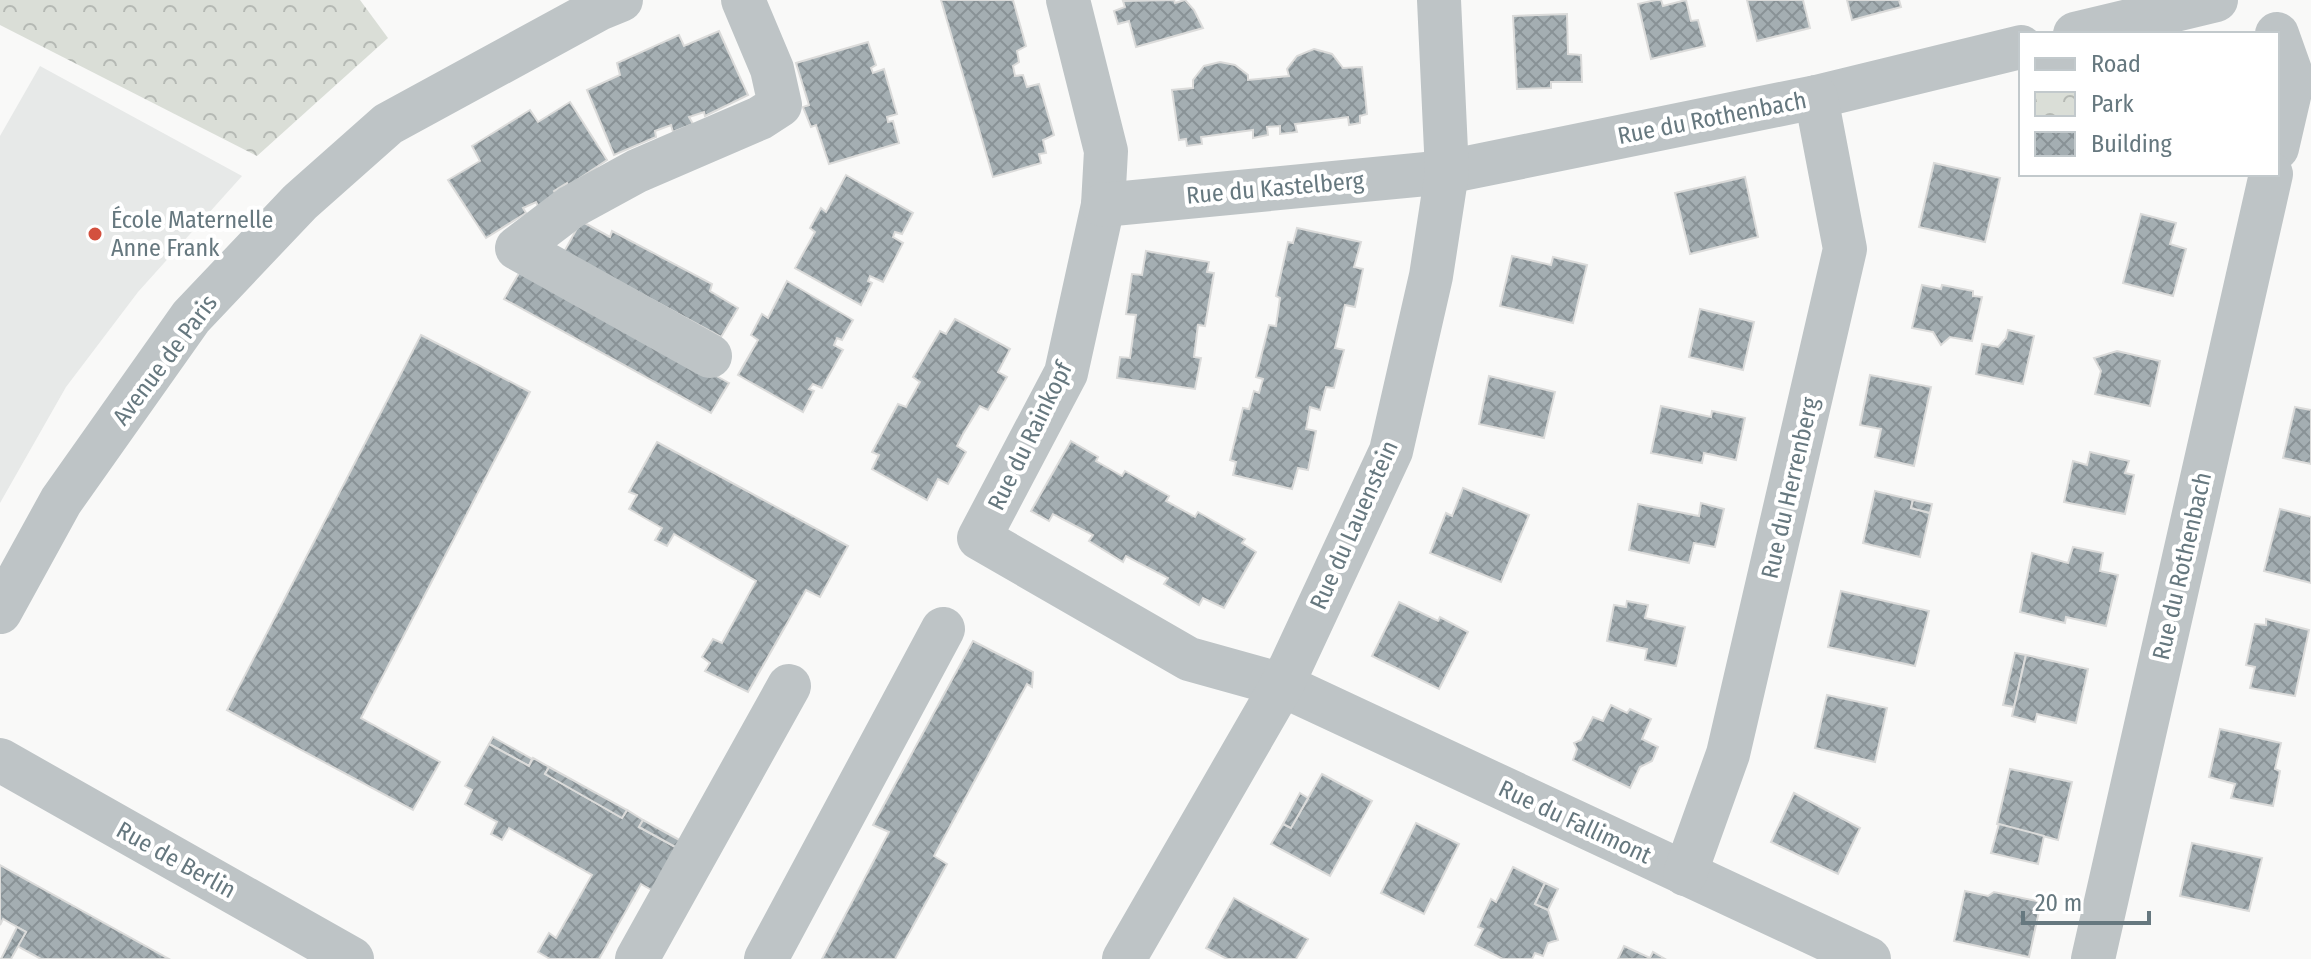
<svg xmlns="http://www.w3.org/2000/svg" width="2311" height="959" viewBox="0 0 2311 959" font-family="'Fira Sans Condensed',sans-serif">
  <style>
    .built { fill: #e7e9e8 }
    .park { fill: url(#park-crowns) }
    .building { fill: url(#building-cross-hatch); stroke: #dbdbda; stroke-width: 2 }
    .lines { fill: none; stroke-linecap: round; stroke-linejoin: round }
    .minor { stroke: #bec4c6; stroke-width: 44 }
    .poi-dot { fill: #d3503e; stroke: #fff; stroke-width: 3 }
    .labels { text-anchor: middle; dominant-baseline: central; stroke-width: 8; stroke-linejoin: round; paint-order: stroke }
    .street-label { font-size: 24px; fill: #66787f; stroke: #fff }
    .poi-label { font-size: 24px; fill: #66787f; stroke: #fff; text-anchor: start }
  </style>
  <defs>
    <pattern id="park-crowns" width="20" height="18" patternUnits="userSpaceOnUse" patternTransform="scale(2)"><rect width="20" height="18" fill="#daded7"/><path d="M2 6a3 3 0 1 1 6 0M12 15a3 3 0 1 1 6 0" fill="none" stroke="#b5b9b4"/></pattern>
    <pattern id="building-cross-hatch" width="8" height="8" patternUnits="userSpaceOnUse" patternTransform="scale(2)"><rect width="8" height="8" fill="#a4aeb2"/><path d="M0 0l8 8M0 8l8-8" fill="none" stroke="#899296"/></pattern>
  </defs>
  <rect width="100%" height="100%" fill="#f9f9f8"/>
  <!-- built -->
  <polygon class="built" points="40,66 242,176 138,292 66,387 0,503 0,136"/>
  <!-- park -->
  <polygon class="park" points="0,0 360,0 388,38 257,156 0,25"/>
  <!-- building -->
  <g class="building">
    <polygon points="941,0 1013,0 1026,46 1017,51 1019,62 1013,66 1015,76 1023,75 1027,87 1039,84 1054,135 1043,140 1046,153 1039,154 1041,163 993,177"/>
    <polygon points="1174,0 1175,3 1185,0 1194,10 1203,28 1136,47 1129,21 1118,24 1114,11 1125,7 1123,1"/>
    <polygon points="1656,0 1661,0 1663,6 1686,0 1691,21 1698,20 1705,46 1651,59 1638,4"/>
    <polygon points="1747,0 1803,0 1810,28 1757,41"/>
    <polygon points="1847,0 1899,0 1901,7 1852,20"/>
    <polygon points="1567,14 1568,54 1581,55 1582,82 1551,82 1551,88 1517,89 1513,16"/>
    <polygon points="719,31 748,95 705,116 704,112 689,117 693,124 673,132 671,125 655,131 656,137 614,155 587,90 620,75 617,63 679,35 684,46"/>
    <polygon points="868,42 876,65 871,68 873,73 884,69 897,114 887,117 888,122 893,121 899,143 829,164 816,125 811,127 803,107 809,105 796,63"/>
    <polygon points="1314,49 1332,54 1343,68 1362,67 1367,114 1360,116 1360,123 1349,125 1348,117 1295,124 1297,132 1280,134 1280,126 1267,127 1268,135 1253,138 1253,130 1201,137 1202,144 1187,146 1186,139 1179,140 1172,90 1193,88 1193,80 1204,66 1220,62 1235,65 1248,75 1248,80 1289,76 1287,69 1297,56"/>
    <polygon points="570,102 607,160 568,186 567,183 554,191 558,198 539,208 536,202 523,208 526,213 486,238 448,180 480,161 472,146 530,110 538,122"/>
    <polygon points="1934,163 2000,178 1985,242 1919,227"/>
    <polygon points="846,175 913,213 902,234 895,232 893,237 903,243 883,282 870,276 868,281 872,283 861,305 795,268 815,232 810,228 821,208 826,212"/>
    <polygon points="1745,177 1758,237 1690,254 1675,193"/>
    <polygon points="2141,214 2176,223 2170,244 2186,249 2173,296 2123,283"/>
    <polygon points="581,221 610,237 612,231 712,284 710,291 738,308 721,337 564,252"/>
    <polygon points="1297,228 1361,242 1354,267 1363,269 1355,307 1345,305 1343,314 1335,348 1344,350 1334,388 1326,387 1320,410 1310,407 1306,429 1316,431 1308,470 1298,468 1292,489 1233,475 1236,462 1230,460 1243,408 1249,409 1254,391 1259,393 1263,379 1256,377 1269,325 1276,326 1280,298 1276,296 1288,242 1293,243"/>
    <polygon points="1146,251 1209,262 1207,272 1214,273 1205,326 1198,325 1194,357 1201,358 1195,389 1117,378 1120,357 1130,358 1136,315 1126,314 1132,274 1142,275"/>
    <polygon points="1512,256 1551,265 1553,257 1587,265 1573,323 1500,306"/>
    <polygon points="522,268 729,383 711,413 504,299"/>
    <polygon points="787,281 853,320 842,340 837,338 834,345 843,350 822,388 813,384 809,389 814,391 803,412 738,375 758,340 751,335 762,314 768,318"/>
    <polygon points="1922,285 1941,289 1942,285 1973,291 1973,296 1982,297 1972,341 1950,337 1941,345 1933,332 1912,328"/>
    <polygon points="1700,309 1754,322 1743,370 1689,357"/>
    <polygon points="955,319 1010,349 998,372 1007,377 988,410 980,406 963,434 957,446 966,452 948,484 938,479 927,500 872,469 879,455 872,452 898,404 906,407 920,382 913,377 940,331 946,334"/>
    <polygon points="2008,330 2034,336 2023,384 1976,374 1982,344 1998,347 2006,338"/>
    <polygon points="421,335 530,392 361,718 440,762 413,810 227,710"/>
    <polygon points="2117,351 2160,361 2150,406 2095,394 2101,371 2094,358"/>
    <polygon points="1870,375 1931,387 1914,466 1875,457 1881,429 1860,425"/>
    <polygon points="1489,376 1555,392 1544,438 1479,424"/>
    <polygon points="1661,406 1711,417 1712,411 1745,418 1736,460 1704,453 1702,463 1651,453"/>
    <polygon points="2295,407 2311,410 2311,464 2283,458"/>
    <polygon points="1071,441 1098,457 1096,461 1122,476 1125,471 1169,496 1166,501 1195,517 1198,512 1245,539 1242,543 1256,552 1224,608 1203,598 1199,605 1164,584 1168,578 1126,556 1123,562 1089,541 1093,535 1053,514 1049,521 1031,511"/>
    <polygon points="657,442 848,546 820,597 806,590 748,692 705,671 710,663 702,657 713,639 722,643 756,581 674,534 667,546 655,540 662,528 629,509 637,495 629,492"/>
    <polygon points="2090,452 2129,461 2125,473 2134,475 2125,514 2064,502 2073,461 2087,465"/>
    <polygon points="1463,488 1529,515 1501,582 1430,553 1446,513 1452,516"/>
    <polygon points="1875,491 1913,500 1911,508 1930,513 1920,557 1863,543"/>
    <polygon points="1913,500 1932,504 1930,513 1911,508"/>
    <polygon points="1701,503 1724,509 1715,547 1694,543 1689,563 1629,550 1638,504 1699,516"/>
    <polygon points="2280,509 2311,517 2311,583 2264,571"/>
    <polygon points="2073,547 2103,553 2100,571 2118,575 2106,626 2066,617 2065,623 2020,612 2032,553 2068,563"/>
    <polygon points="1841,591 1929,611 1915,666 1828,647"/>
    <polygon points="1627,601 1648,605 1645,618 1685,627 1676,666 1645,660 1647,649 1607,641 1614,605 1626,607"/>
    <polygon points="1399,602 1438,621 1440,617 1468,632 1439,689 1372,656"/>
    <polygon points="2266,619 2309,630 2295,696 2250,688 2255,667 2246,665 2255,624 2266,625"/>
    <polygon points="973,641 1033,672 1032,687 1027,684 934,856 947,864 895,959 822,959 889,832 873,825"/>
    <polygon points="2015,653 2026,655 2014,707 2003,705"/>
    <polygon points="2026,655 2088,669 2076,723 2037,714 2035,722 2012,716"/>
    <polygon points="1827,695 1887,708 1875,762 1815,748"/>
    <polygon points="1611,705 1627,713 1630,709 1651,719 1642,739 1658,747 1652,761 1640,767 1630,788 1573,760 1577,749 1574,743 1581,740 1593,717 1603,721"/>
    <polygon points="2220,729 2281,743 2275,769 2280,771 2273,806 2231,798 2235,784 2209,777"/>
    <polygon points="493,737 532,759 529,766 489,744"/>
    <polygon points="489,744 529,766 533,758 549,767 545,774 622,818 627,810 643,820 639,827 679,849 655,892 641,884 599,959 550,959 538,952 549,933 556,938 592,875 509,828 502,840 491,834 497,822 465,804 472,790 465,786"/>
    <polygon points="549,767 627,810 622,818 545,774"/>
    <polygon points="2010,769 2072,782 2058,840 1997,824"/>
    <polygon points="1322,774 1372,801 1330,876 1271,844 1283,824 1291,828"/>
    <polygon points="1300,793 1308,798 1291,828 1283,824"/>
    <polygon points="1794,793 1860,828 1838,874 1771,842"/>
    <polygon points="643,820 683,842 679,849 639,827"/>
    <polygon points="1416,823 1459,844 1424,914 1381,893"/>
    <polygon points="1999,824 2044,836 2038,864 1991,853"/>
    <polygon points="2192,843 2262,858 2249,911 2180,896"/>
    <polygon points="0,865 169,959 41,959 17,946 26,932 3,919 0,925"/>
    <polygon points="1513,867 1545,883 1535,904 1548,910 1558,940 1548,943 1543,956 1535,953 1532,959 1503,959 1475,945 1483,929 1478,927 1491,899 1496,902"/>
    <polygon points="1545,883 1558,889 1548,910 1535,904"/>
    <polygon points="1965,891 1988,896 1994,892 2041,902 2029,957 1954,941"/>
    <polygon points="1234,898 1308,939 1296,959 1227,959 1206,948"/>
    <polygon points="17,927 26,932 11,959 1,959"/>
    <polygon points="1624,946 1650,958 1653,952 1665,959 1618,959"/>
  </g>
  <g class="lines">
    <!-- minor -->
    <g class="minor">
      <polyline points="1068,0 1106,151 1103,205 1066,373 979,538 1189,659 1282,685 1869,959"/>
      <polyline points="2075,34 2216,0"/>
      <polyline points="2277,34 2293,79 2277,148"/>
      <polyline points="1103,205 1447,172 1816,97 2021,47"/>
      <polyline points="710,356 517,248 571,207 637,171 760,118 780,105 772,69 743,0"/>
      <polyline points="0,612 61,501 191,317 300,202 388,124 599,9 621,0"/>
      <polyline points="0,760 352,959"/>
      <polyline points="1685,874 1728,754 1845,249 1816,97"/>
      <polyline points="637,959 789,686"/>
      <polyline points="766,959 943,629"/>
      <polyline points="1124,959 1282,685 1391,451 1431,276 1447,172 1439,0"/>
      <polyline points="2093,959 2271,174"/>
    </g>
  </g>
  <!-- markers -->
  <circle class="poi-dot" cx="95" cy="234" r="8"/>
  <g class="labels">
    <!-- street labels -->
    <g class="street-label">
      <text transform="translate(1712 118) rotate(-11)">Rue du Rothenbach</text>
      <text transform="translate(1275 188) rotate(-5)">Rue du Kastelberg</text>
      <text transform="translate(165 360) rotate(-53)">Avenue de Paris</text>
      <text transform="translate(1030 436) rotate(-64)">Rue du Rainkopf</text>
      <text transform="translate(1790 488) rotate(-77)">Rue du Herrenberg</text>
      <text transform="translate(1354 525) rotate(-66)">Rue du Lauenstein</text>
      <text transform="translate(2182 566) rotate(-77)">Rue du Rothenbach</text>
      <text transform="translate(1575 822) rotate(25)">Rue du Fallimont</text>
      <text transform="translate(176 860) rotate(29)">Rue de Berlin</text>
    </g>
    <!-- poi labels -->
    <g class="poi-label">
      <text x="111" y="220">École Maternelle<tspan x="111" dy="28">Anne Frank</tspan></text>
    </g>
  </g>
  <!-- legend -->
  <rect x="2019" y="32" width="260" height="144" fill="#ffffff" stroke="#c2c9cc" stroke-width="2"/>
  <rect x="2035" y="58" width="40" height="12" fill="#bec4c6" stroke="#c2c9cc" stroke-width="2"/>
  <text x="2091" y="72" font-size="24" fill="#66787f">Road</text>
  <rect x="2035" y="92" width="40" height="24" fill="url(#park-crowns)" stroke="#c2c9cc" stroke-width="2"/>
  <text x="2091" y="112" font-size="24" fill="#66787f">Park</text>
  <rect x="2035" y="132" width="40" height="24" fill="url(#building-cross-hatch)" stroke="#c2c9cc" stroke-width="2"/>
  <text x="2091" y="152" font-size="24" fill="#66787f">Building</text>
  <!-- scale -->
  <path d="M2023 911v12h126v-12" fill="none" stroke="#66787f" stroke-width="4"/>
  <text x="2035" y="911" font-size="24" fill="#66787f" stroke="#ffffff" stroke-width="6" paint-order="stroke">20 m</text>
</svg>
